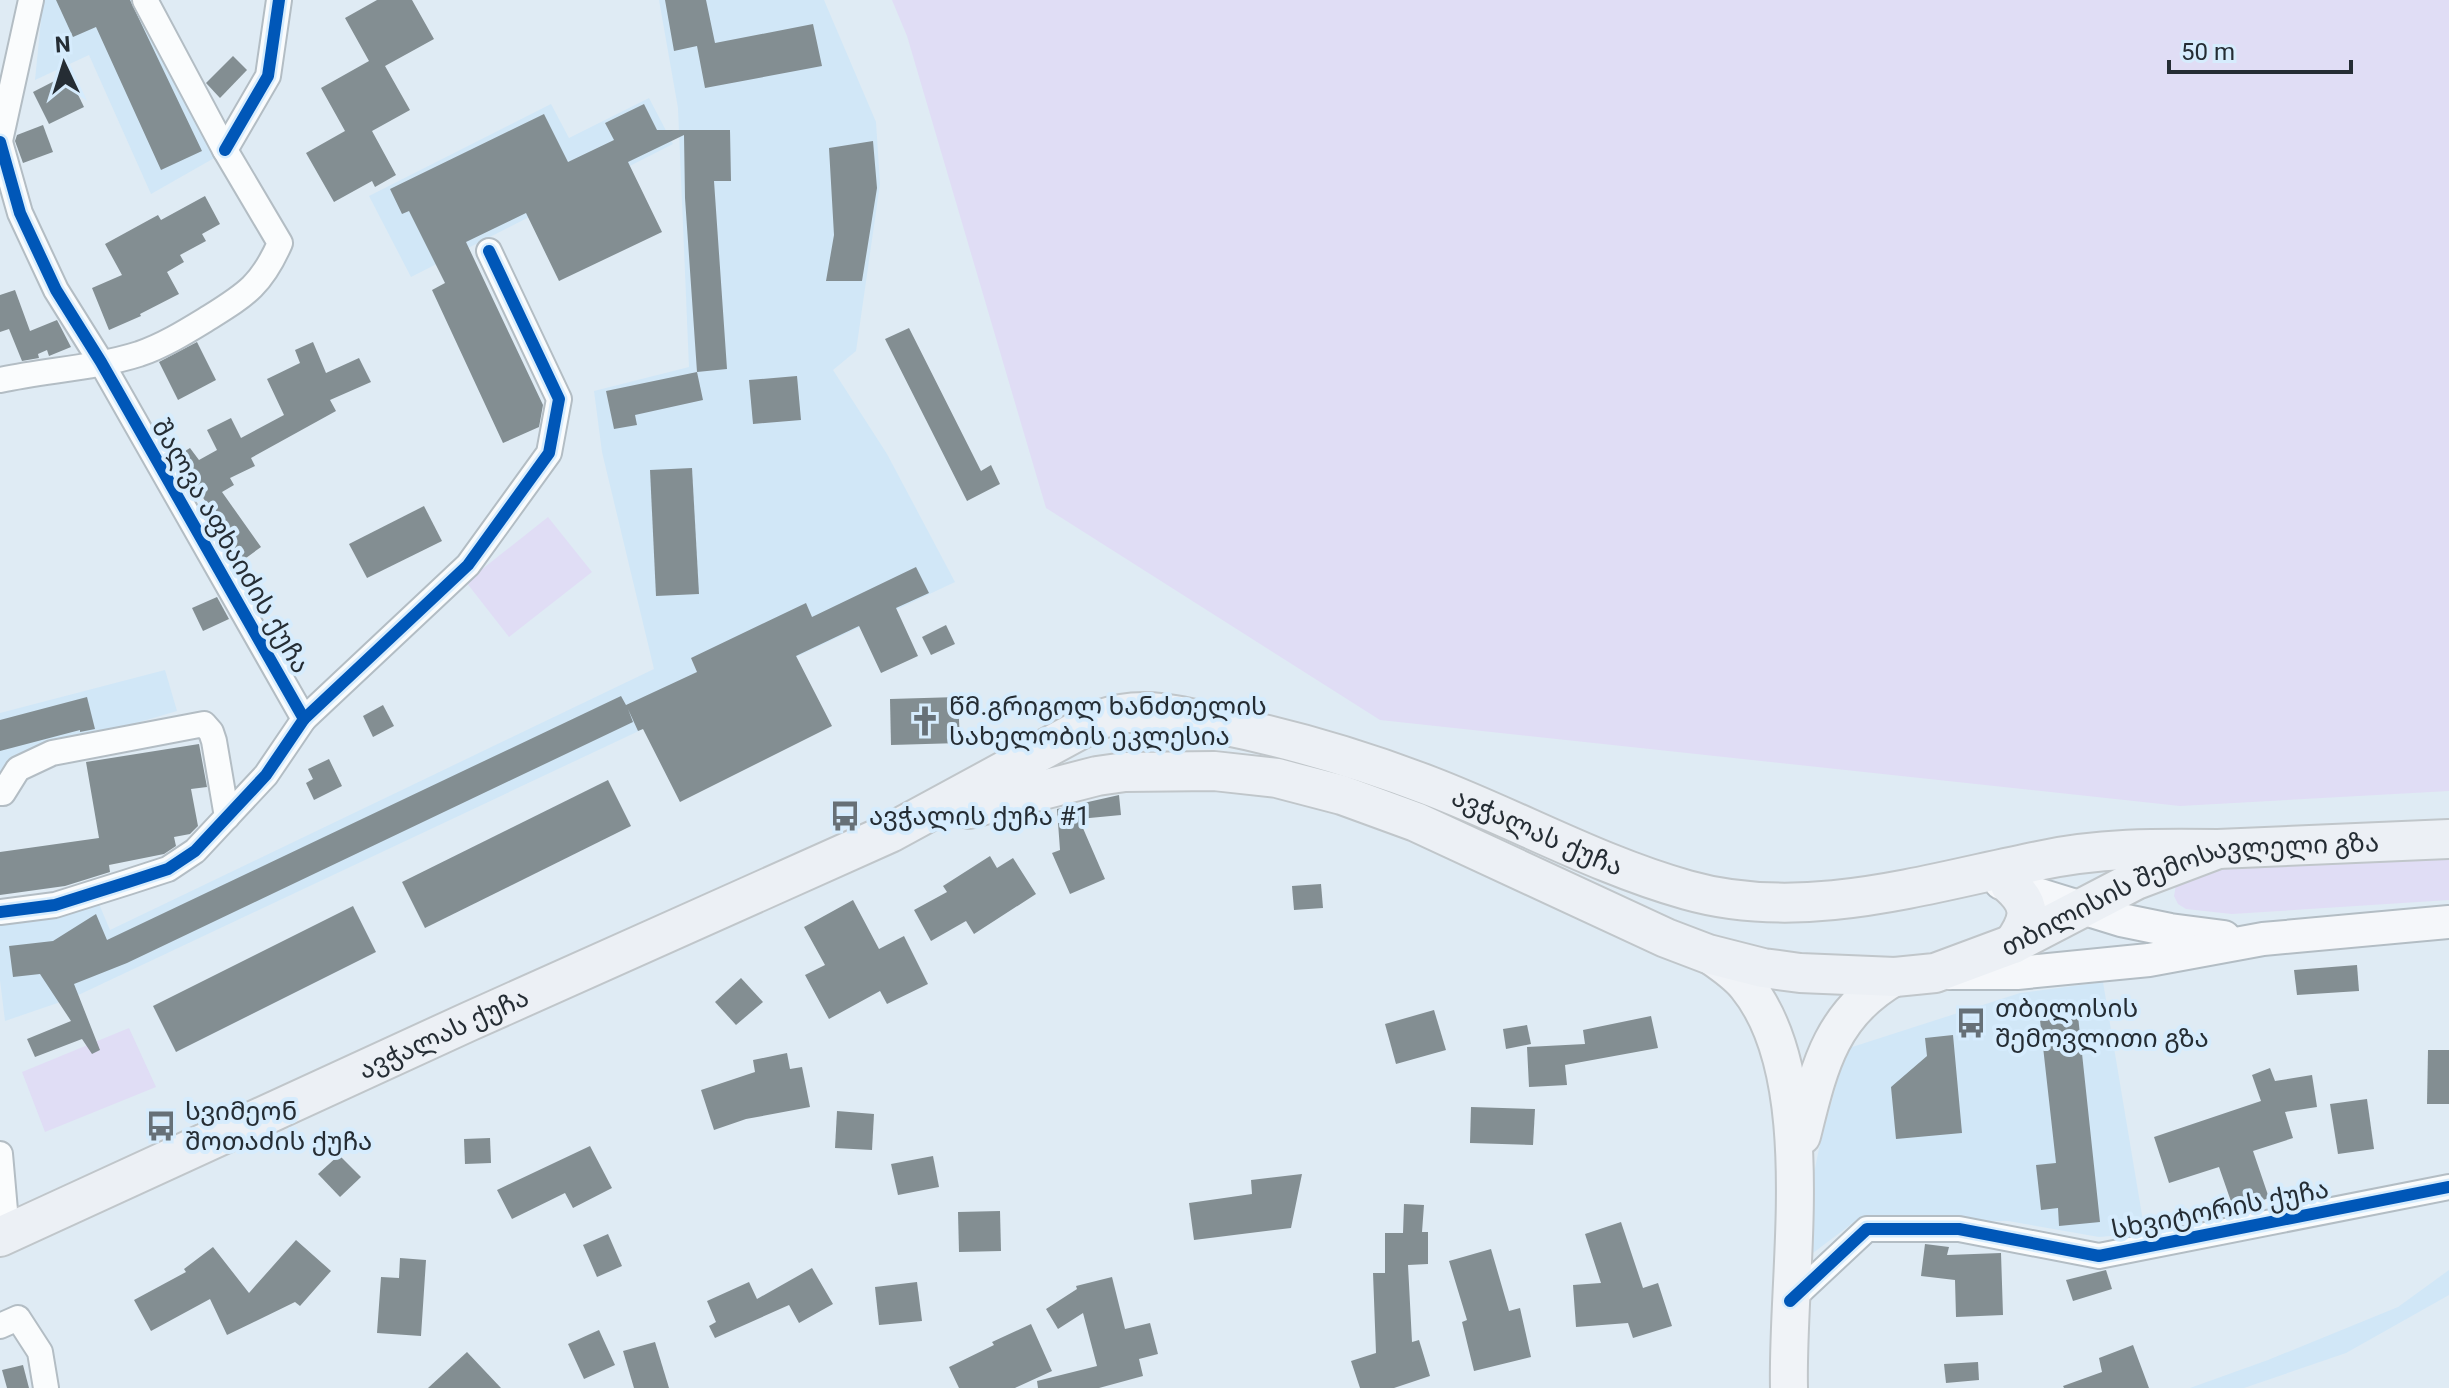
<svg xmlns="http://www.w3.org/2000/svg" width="2449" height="1388" viewBox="0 0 2449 1388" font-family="Roboto,'Noto Sans Georgian',sans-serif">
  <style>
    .built { fill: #d1e7f7 }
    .green { fill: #e0ddf5 }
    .building { fill: #838e92 }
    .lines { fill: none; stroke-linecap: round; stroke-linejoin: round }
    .minor-casing { stroke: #b3bdc4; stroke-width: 28 }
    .secondary-casing { stroke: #b3bdc4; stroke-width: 36 }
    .primary-casing { stroke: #c0c6ca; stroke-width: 40 }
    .trunk-casing { stroke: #c0c6ca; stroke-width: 42 }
    .minor { stroke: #fafcfd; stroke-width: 24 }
    .secondary { stroke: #f5f7fa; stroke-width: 32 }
    .primary { stroke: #f0f3f7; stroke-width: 36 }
    .trunk { stroke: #ecf0f5; stroke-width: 38 }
    .cycleway-casing { stroke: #d6ecfd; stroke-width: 17 }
    .cycleway { stroke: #0057b8; stroke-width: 12 }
    .labels { text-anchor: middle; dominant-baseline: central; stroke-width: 8; stroke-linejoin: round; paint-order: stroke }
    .street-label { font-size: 26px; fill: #252d34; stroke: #d6ecfd }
    .poi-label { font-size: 26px; fill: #252d34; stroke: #d6ecfd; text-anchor: start }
  </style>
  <rect width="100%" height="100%" fill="#dfebf4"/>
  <!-- built -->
  <g class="built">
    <polygon points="43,0 144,0 216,157 151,194 89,55 35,80"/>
    <polygon points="659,0 824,0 876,122 880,184 856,351 833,370 887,454 955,582 72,998 5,1021 0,980 0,919 99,904 110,930 654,669 602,452 594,391 689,367 678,108"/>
    <polygon points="649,98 673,144 411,277 369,196 551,104 569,138"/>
    <polygon points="165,670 177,711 14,759 0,784 0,713"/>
    <polygon points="2103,982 2145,1233 2099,1237 2008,1221 1854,1222 1809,1256 1809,1197 1820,1144 1846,1049 2020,993"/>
    <polygon points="2449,1270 2449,1295 2346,1353 2244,1388 2190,1388 2268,1360 2398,1307"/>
  </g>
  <!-- green -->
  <g class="green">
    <polygon points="892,0 2449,0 2449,791 2180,806 1380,720 1046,508 907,36"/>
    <polygon points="548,517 592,572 509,637 466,582"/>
    <polygon points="2449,853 2449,900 2232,914 2186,909 2178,904 2174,896 2176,885 2187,879 2236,866"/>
    <polygon points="129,1028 156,1087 45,1132 22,1072"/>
  </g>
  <!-- building -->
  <g class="building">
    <polygon points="56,0 130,0 202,151 161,170 96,27 73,37"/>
    <polygon points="377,0 412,0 434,39 385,66 410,110 372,131 396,175 375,187 372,181 334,202 306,153 345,131 321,88 369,61 345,18"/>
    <polygon points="665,0 706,0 715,43 813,24 822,66 705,88 697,46 674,51"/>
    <polygon points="233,56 247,70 220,98 206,83"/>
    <polygon points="68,74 84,107 49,124 33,92"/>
    <polygon points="644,104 657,130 730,130 731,181 714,181 727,369 697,372 685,198 684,135 628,162 662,232 559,281 526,213 466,242 543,405 539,427 503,443 432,290 445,283 409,211 402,214 390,189 544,114 568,162 614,140 605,123"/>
    <polygon points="43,125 53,152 23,163 15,141 17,135"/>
    <polygon points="873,141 877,188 862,281 826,281 834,235 829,148"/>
    <polygon points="205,196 220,224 202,234 206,241 180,255 184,262 167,272 179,294 140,314 141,316 109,330 92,288 122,275 105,244 158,215 161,220"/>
    <polygon points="15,290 30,331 57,320 71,347 49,356 47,350 38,354 39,358 22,361 9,329 0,332 0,295"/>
    <polygon points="909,328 981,471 991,465 1000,484 967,501 885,339"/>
    <polygon points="197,342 216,380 178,400 159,362"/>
    <polygon points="313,342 326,373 359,358 371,382 330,400 336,411 251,458 255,466 230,478 234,485 222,492 261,547 235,566 211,525 217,520 177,456 190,448 199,460 217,450 207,430 231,418 241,438 284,415 267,379 300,363 295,350"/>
    <polygon points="697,372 703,400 635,415 637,425 614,429 606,391"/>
    <polygon points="797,376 801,420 753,424 749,380"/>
    <polygon points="692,468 699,594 656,596 650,470"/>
    <polygon points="424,506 442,541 367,578 349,544"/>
    <polygon points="916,567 929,593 896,608 918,656 881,673 859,626 796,656 832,726 680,802 643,729 638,731 628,709 633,722 127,963 74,984 100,1050 92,1054 82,1039 35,1057 27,1039 71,1021 40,974 13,977 9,946 53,941 96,914 107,940 621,696 626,705 697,672 691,658 806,603 812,617"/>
    <polygon points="217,597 229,619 203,631 192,608"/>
    <polygon points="946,625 955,644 931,655 922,637"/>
    <polygon points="87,697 95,729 80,732 80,730 0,751 0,720"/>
    <polygon points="958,697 960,743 891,745 890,699"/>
    <polygon points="383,705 394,726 373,737 363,716"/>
    <polygon points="199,744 207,787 191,789 198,826 190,834 174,837 176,846 164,854 109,865 110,872 65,886 0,895 0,852 99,838 86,762"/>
    <polygon points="329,759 342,786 314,800 306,783 313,779 308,769"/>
    <polygon points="608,780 631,826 425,928 402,882"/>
    <polygon points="1119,795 1121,815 1079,819 1105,879 1070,894 1052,853 1060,850 1057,809"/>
    <polygon points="990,856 997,868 1013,858 1036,894 974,934 966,921 931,941 914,910 947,892 943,886"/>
    <polygon points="1321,884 1323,908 1294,910 1292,886"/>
    <polygon points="853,900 879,949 904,936 928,984 887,1004 880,991 829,1019 805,975 825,965 804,927"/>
    <polygon points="353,906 376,952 176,1052 153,1006"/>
    <polygon points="2357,965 2359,991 2297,995 2294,970"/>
    <polygon points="741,978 763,1002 736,1025 715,1002"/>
    <polygon points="1434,1010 1446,1050 1396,1064 1385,1024"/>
    <polygon points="1651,1016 1658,1048 1565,1065 1567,1085 1529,1087 1527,1047 1585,1044 1583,1030"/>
    <polygon points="2078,1016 2100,1222 2059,1226 2058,1208 2041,1210 2036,1165 2056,1163 2040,1020"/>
    <polygon points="1527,1025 1531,1044 1506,1049 1503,1029"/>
    <polygon points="1953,1035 1962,1133 1896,1139 1891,1087 1927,1056 1925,1038"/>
    <polygon points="2428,1050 2449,1050 2449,1104 2427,1104"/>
    <polygon points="787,1053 790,1069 802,1067 810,1107 746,1119 714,1130 701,1090 755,1072 753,1060"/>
    <polygon points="2270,1068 2275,1081 2312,1075 2317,1107 2285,1112 2293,1138 2253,1151 2269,1198 2234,1210 2219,1167 2169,1183 2154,1137 2261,1101 2252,1075"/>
    <polygon points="2367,1099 2374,1149 2338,1154 2330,1104"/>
    <polygon points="1471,1107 1535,1109 1533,1145 1470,1143"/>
    <polygon points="837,1111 874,1114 872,1150 835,1148"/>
    <polygon points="490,1138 491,1163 465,1164 464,1139"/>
    <polygon points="590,1146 612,1188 573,1208 565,1193 512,1219 497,1190"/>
    <polygon points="339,1155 361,1177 340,1197 318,1174"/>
    <polygon points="933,1156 939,1187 898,1195 891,1164"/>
    <polygon points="1302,1174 1291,1228 1194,1240 1189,1203 1252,1194 1251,1180"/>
    <polygon points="1404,1204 1424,1205 1422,1232 1428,1232 1428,1264 1408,1265 1412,1342 1419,1340 1430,1376 1394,1388 1360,1388 1351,1361 1376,1353 1373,1273 1385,1273 1385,1233 1403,1233"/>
    <polygon points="1000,1211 1001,1251 959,1252 958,1212"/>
    <polygon points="1621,1222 1643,1288 1658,1283 1672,1326 1633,1338 1628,1323 1576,1327 1573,1285 1601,1283 1585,1234"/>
    <polygon points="608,1234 622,1266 597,1277 583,1245"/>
    <polygon points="296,1240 331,1271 300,1306 295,1302 227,1335 210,1299 151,1331 134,1300 186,1272 184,1269 213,1247 249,1293"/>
    <polygon points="1925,1244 1949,1247 1947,1255 2001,1253 2003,1315 1956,1317 1955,1280 1921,1276"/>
    <polygon points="1491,1249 1509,1311 1520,1308 1531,1357 1474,1371 1462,1322 1467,1320 1449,1261"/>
    <polygon points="400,1258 426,1260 421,1336 377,1333 381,1277 399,1278"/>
    <polygon points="812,1268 833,1304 799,1323 789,1305 715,1338 709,1326 716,1322 707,1301 749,1282 757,1299"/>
    <polygon points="2106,1270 2112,1289 2073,1301 2066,1280"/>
    <polygon points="1112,1277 1125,1329 1150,1323 1158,1354 1139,1359 1143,1376 1099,1388 1038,1388 1037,1381 1097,1366 1083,1313 1058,1329 1046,1309 1077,1289 1076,1286"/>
    <polygon points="917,1282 922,1321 879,1325 875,1287"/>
    <polygon points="1031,1324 1052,1371 1015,1388 959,1388 949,1367 994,1345 992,1342"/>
    <polygon points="599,1330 615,1365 584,1379 568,1344"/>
    <polygon points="655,1342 669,1388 634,1388 623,1351"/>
    <polygon points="2133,1345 2149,1388 2064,1388 2063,1386 2102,1372 2099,1358"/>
    <polygon points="467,1352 501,1388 428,1388"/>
    <polygon points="1978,1362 1979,1380 1946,1383 1944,1364"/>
    <polygon points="23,1365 29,1388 7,1388 2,1370"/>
  </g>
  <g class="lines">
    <!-- minor casing -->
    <g class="minor-casing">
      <g id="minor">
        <polyline points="0,141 31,0"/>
        <polyline points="0,142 20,213 56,290 101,362 304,719"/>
        <polyline points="225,150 268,76 279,0"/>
        <path d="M 0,380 C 46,370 95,368 139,354 C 165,345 187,331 210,317 C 247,294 262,284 280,243 L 225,150 L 145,0"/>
        <polyline points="0,793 3,793 18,769 52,753 204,724 211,732 214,741 227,817"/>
        <polyline points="0,912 55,905 128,882 168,869 195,851 266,775 304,719 468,565 549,453 559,399 489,251"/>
        <polyline points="0,1154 7,1233"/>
        <polyline points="1790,1301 1867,1229 1959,1229 2099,1256 2449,1187"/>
        <polyline points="0,1326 18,1318 40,1352 46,1388"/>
      </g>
    </g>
    <!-- secondary casing -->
    <g class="secondary-casing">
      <g id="secondary">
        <polyline points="2001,883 2121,920 2170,930 2224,937"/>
        <polyline points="1948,973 2017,973 2149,960 2263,939 2449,922"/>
      </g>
    </g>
    <!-- primary casing -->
    <g class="primary-casing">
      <g id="primary">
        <path d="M 1708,954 C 1721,963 1735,972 1746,985 C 1822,1078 1786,1273 1789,1388"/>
        <path d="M 1802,1136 C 1819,1068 1830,1014 1895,977"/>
      </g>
    </g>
    <!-- trunk casing -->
    <g class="trunk-casing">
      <g id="trunk">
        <path id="s1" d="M 969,809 L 1097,776 L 1125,772 L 1214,771 L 1277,778 L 1342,795 L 1416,822 L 1666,938 L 1708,954 L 1763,968 L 1800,973 L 1895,977 L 1935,973 L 2013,944 L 2136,880 L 2218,849 L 2449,839"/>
        <path d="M 2010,885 C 2033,906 2030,919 2013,944"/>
        <path id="s2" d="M 0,1237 L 468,1022 L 890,833 L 1098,720 C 1143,704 1176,715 1222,725 C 1292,739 1362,760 1430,786 C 1516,819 1598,865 1687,890 C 1803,923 1924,884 2038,861 C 2097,848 2157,848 2218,849"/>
      </g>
    </g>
    <!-- minor -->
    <use href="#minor" class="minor"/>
    <!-- secondary -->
    <use href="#secondary" class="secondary"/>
    <!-- primary -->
    <use href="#primary" class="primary"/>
    <!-- trunk -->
    <use href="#trunk" class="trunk"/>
    <!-- cycleway casing -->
    <g class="cycleway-casing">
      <g id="cycleway">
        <polyline points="0,142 20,213 56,290 101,362 304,719"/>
        <polyline points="225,150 268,76 279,0"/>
        <polyline points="0,912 55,905 128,882 168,869 195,851 266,775 304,719 468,565 549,453 559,399 489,251"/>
        <polyline points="1790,1301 1867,1229 1959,1229 2099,1256 2449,1187"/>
      </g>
    </g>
    <!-- cycleway -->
    <use href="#cycleway" class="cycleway"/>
  </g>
  <!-- icons -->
  <defs>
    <g id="church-bare" transform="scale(2.4)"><path d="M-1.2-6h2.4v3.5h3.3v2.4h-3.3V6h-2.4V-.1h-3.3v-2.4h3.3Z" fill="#667077" stroke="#d6ecfd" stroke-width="2.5" paint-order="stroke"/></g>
    <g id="bus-bare" transform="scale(2.4)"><path d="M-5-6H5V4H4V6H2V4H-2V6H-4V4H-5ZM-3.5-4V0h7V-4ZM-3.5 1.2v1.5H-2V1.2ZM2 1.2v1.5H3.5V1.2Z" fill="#667077" stroke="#d6ecfd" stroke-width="2.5" paint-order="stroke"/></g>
  </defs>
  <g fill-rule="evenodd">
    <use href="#church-bare" x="925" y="721"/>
    <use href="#bus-bare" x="845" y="816"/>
    <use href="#bus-bare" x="1971" y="1023"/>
    <use href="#bus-bare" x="161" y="1126"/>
  </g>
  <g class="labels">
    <!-- street labels -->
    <g class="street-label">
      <text transform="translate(231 546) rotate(60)">შალვა აფხაიძის ქუჩა</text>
      <text stroke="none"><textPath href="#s2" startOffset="1674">ავჭალას ქუჩა</textPath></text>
      <text stroke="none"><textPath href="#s1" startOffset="1280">თბილისის შემოსავლელი გზა</textPath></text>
      <text stroke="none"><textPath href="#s2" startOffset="488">ავჭალას ქუჩა</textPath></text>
      <text transform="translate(2220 1209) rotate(-11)">სხვიტორის ქუჩა</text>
    </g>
    <!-- poi labels -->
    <g class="poi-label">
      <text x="949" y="706">წმ.გრიგოლ ხანძთელის<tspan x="949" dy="30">სახელობის ეკლესია</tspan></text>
      <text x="869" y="816">ავჭალის ქუჩა #1</text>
      <text x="1995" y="1008">თბილისის<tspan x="1995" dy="30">შემოვლითი გზა</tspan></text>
      <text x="185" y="1111">სვიმეონ<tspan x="185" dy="30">შოთაძის ქუჩა</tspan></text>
    </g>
  </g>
  <!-- north arrow -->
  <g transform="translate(64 64) rotate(356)" stroke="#d6ecfd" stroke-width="6" paint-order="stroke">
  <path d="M0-6L14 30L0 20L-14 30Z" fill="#252d34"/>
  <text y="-12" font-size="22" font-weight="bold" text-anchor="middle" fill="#252d34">N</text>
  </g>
  <!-- scale -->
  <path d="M2169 60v12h182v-12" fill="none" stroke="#252d34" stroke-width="4"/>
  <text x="2181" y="60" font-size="24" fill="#252d34" stroke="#d6ecfd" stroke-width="6" paint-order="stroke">50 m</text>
</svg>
